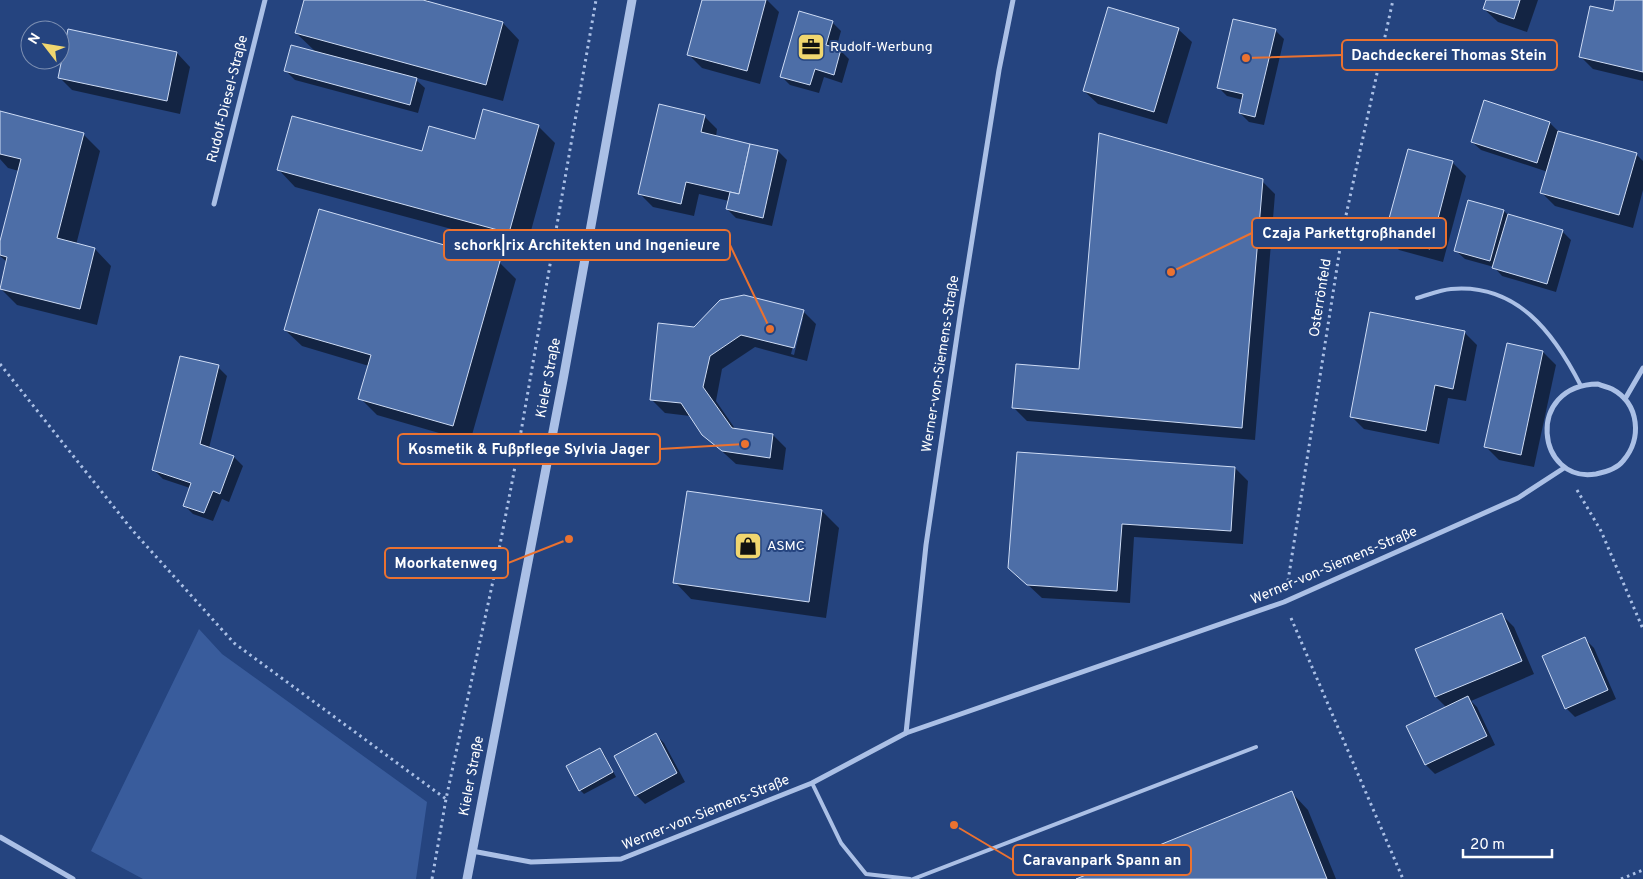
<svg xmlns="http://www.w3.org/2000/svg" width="1643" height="879" viewBox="0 0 1643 879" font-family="Overpass,sans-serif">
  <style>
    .green { fill: #395c9c }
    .shadow { fill: #0007; fill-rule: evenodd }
    .building { fill: #4d6ea7; stroke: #cedcf5 }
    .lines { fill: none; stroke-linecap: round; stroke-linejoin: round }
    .path { stroke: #abc0e6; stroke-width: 3; stroke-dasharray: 2.5 4; stroke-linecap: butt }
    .service { stroke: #abc0e6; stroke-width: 4 }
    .minor { stroke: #abc0e6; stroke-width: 5 }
    .tertiary { stroke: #abc0e6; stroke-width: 9 }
    .labels { text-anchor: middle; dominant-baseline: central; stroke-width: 4; stroke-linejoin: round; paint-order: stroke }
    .poi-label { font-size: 14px; fill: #fff; stroke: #25447f; text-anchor: start }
    .street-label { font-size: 14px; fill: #fff; stroke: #25447f }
    .leader { fill: none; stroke: #eb7230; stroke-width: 2 }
    .callout-dot { fill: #eb7230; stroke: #25447f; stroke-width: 2 }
    .callout { fill: #25447f; stroke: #eb7230; stroke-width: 2 }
    .callout-label { font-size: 15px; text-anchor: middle; font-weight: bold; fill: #fff }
  </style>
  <rect width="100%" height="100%" fill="#25447f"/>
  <!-- green -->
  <polygon class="green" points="199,629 222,654 427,802 416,879 143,879 91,851"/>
  <!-- shadow -->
  <g class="shadow">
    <polygon points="305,0 428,0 428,2 503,23 519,40 503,101 413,77 425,88 418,113 295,80 286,71 317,53 296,33"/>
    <polygon points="703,0 767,0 779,12 760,84 702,68 689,55"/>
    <polygon points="1487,0 1538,0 1527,32 1498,22 1484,9"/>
    <polygon points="1617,0 1643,0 1643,81 1593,69 1580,56 1614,13"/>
    <polygon points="832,22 841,31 836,49 840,50 849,59 842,83 824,77 819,93 790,85 781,76"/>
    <polygon points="1178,29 1192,42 1167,124 1098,104 1084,91"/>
    <polygon points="1275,30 1284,39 1264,125 1249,122 1240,113 1243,100 1227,96 1218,87"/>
    <polygon points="177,53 190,67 180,114 72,90 59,77"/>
    <polygon points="704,116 717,129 716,137 778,151 787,160 772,226 736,218 727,209 729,201 699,194 694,216 653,207 640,194"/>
    <polygon points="0,118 83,134 100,151 76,245 95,249 111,266 97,325 17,305 0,288 7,262 0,256 0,246 19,171 8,168 0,159"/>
    <polygon points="1550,123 1559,132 1636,154 1643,161 1643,190 1633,228 1555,206 1542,193 1548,172 1481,150 1472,142"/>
    <polygon points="538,126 555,143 526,249 295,187 279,170 423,152"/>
    <polygon points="1452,162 1466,176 1443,262 1399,250 1386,237"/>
    <polygon points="1262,181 1275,194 1255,440 1027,421 1014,408 1080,370"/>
    <polygon points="1504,211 1508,215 1562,231 1571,240 1556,292 1502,276 1494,267 1465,259 1456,251"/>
    <polygon points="499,262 516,279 470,442 377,415 360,398 369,366 302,346 285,330"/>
    <path d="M 803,311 L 816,324 L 807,361 L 755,347 L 722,369 L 716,401 L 736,430 L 773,435 L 786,448 L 783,470 L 736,464 L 703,434 L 690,416 L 665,413 L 652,400 L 694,328 ZM 800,318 L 803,318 L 794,355 L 791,354 Z"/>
    <polygon points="1464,332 1477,345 1466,401 1448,398 1439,444 1364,429 1351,416"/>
    <polygon points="1543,352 1556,365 1534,467 1499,460 1486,447"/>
    <polygon points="218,367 227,376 209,448 234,457 243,466 229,502 222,499 213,521 193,514 184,505 190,488 163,479 154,470"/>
    <polygon points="1235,468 1248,481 1243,544 1134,537 1130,603 1042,598 1010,568"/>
    <polygon points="822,511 839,528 826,618 691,599 675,582"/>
    <polygon points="1501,614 1514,627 1534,674 1471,701 1477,707 1495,745 1435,774 1426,765 1408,727 1447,708 1436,697 1416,650"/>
    <polygon points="1585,639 1594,648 1616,699 1575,717 1566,708"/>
    <polygon points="655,734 664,743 685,782 645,804 636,795"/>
    <polygon points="600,750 604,754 616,777 584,794 580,790"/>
    <polygon points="1292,793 1308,810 1336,879 1079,879"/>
  </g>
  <!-- building -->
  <g class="building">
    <polygon points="304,0 423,0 503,22 486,85 295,33"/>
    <polygon points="702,0 766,0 747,71 687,55"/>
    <polygon points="1486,0 1520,0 1514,19 1483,9"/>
    <polygon points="1615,0 1643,0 1643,72 1579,57 1590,6 1613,11"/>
    <polygon points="1108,7 1179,28 1154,112 1083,91"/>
    <polygon points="799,11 833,21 826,45 841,49 834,75 815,69 810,85 780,77"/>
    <polygon points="1233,19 1276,29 1255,117 1239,113 1243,94 1217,88"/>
    <polygon points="68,29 177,52 167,101 58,78"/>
    <polygon points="291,45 417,78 410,105 284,71"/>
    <polygon points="1484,100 1550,122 1537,163 1471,142"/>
    <polygon points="659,104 705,115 701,132 750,144 739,194 686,182 681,204 638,194"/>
    <polygon points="483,109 539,125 509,233 277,170 292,116 422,151 429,126 475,139"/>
    <polygon points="0,111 84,133 57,238 95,248 80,309 0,289 7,257 0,255 0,241 21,159 0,154"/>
    <polygon points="1558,131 1637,153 1619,215 1540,193"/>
    <polygon points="1099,133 1263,179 1242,428 1012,408 1016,364 1079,369"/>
    <polygon points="750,144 778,150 763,218 726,209 730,192 739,194"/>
    <polygon points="1408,149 1453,161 1430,249 1384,237"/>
    <polygon points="1468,200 1504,210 1490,261 1454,251"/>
    <polygon points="319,209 500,261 453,426 358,399 371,355 284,330"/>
    <polygon points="1508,214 1563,230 1547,284 1492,268"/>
    <polygon points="744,295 804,310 794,348 741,335 710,356 703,387 732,428 773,434 770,458 722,451 702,435 681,403 650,400 658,323 694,327 720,300"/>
    <polygon points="1370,312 1465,331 1453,389 1435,385 1426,431 1350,417"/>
    <polygon points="1507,343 1543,351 1521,455 1484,447"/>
    <polygon points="180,356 219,365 200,444 234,456 220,494 213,491 204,513 183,506 191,483 152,470"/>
    <polygon points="1017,452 1235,467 1231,531 1122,524 1117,591 1027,585 1008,568"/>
    <polygon points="687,491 822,510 809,602 673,583"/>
    <polygon points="1502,613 1522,661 1435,697 1415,649"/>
    <polygon points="1585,637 1608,690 1565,709 1542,656"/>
    <polygon points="1468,696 1487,736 1425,765 1406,726"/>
    <polygon points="656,733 677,773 635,796 614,756"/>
    <polygon points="600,748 613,772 579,791 566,766"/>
    <polygon points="1292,791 1327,879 1076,879"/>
  </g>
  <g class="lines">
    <!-- path -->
    <g class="path">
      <polyline points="0,364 133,531 234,643 446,799"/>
      <polyline points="1577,490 1601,531 1643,629"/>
      <polyline points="1288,581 1343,229 1393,0"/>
      <polyline points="1291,618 1403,879"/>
      <polyline points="432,879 446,799 493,581 514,472 596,0"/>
      <polyline points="1621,879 1643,870"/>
    </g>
    <!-- service -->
    <g class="service">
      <path d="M 1417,298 C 1428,295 1440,290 1451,289 C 1517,283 1554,333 1581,386"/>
      <polyline points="812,783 841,843 866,874 910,879"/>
      <polyline points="913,879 1256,747"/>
    </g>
    <!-- minor -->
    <g class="minor">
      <polyline points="214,204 265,0"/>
      <path d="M 1598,384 C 1602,386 1608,387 1612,389 C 1640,404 1642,439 1623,461 C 1617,469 1606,472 1596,474 C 1537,484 1524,385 1598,384 Z"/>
      <polyline points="1625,399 1643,368"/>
      <polyline points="906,733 1284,602 1518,498 1564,468"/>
      <polyline points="0,837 73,879"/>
      <polyline points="472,851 531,862 621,859 812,783 906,733 926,545 961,309 999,70 1013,0"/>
    </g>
    <!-- tertiary -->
    <polyline class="tertiary" points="467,879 563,380 632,0"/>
  </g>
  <!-- icons -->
  <defs>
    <g id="office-square" transform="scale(1.4375)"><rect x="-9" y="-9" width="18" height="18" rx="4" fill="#f0d66f" stroke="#25447f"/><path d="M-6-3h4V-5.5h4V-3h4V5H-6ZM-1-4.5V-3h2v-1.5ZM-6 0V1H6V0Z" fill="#111"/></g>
    <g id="shop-square" transform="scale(1.4375)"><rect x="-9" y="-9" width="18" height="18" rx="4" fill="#f0d66f" stroke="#25447f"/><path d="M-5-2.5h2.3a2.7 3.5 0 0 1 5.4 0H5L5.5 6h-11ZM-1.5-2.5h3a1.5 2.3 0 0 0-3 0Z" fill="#111"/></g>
  </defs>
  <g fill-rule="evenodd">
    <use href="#office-square" x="811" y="47"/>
    <use href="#shop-square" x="748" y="546"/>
  </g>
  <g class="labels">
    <!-- poi labels -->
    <g class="poi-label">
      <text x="830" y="47">Rudolf-Werbung</text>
      <text x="767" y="546">ASMC</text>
    </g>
    <!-- street labels -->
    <g class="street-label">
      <text transform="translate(228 99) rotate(-76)">Rudolf-Diesel-Straße</text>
      <text transform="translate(1321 298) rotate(-81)">Osterrönfeld</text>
      <text transform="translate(941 364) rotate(-81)">Werner-von-Siemens-Straße</text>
      <text transform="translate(549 378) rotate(-79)">Kieler Straße</text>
      <text transform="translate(1334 566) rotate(-23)">Werner-von-Siemens-Straße</text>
      <text transform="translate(472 776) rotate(-79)">Kieler Straße</text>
      <text transform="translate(706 813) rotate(-22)">Werner-von-Siemens-Straße</text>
    </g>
  </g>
  <!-- callouts -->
  <path class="leader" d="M1246 58L1342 55M1171 272L1252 233M770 329L730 245M745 444L660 449M569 539L508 563M954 825L1013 860"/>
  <g class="callout-dot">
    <circle cx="1246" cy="58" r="5"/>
    <circle cx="1171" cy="272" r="5"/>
    <circle cx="770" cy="329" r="5"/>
    <circle cx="745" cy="444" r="5"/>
    <circle cx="569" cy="539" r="5"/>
    <circle cx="954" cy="825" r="5"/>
  </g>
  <g class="callout">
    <rect x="1342" y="40" width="215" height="30" rx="5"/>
    <rect x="1252" y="218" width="194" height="30" rx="5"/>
    <rect x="444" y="230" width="286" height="30" rx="5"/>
    <rect x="398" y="434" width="262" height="30" rx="5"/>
    <rect x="385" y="548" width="123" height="30" rx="5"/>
    <rect x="1013" y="845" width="178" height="30" rx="5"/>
  </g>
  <g class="callout-label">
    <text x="1449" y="60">Dachdeckerei Thomas Stein</text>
    <text x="1349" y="238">Czaja Parkettgroßhandel</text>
    <text x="587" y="250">schork|rix Architekten und Ingenieure</text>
    <text x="529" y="454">Kosmetik &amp; Fußpflege Sylvia Jager</text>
    <text x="446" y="568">Moorkatenweg</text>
    <text x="1102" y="865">Caravanpark Spann an</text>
  </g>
  <!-- north arrow -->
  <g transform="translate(45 45) rotate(301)"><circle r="24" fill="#25447f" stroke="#7c8fb2"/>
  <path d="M0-4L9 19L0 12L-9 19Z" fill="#f0d66f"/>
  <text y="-8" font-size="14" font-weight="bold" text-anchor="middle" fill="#ffffff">N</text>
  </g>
  <!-- scale -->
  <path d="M1463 849v8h89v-8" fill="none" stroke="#ffffff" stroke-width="2.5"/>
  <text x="1470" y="849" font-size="15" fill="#ffffff" stroke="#25447f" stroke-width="4" paint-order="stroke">20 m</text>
</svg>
